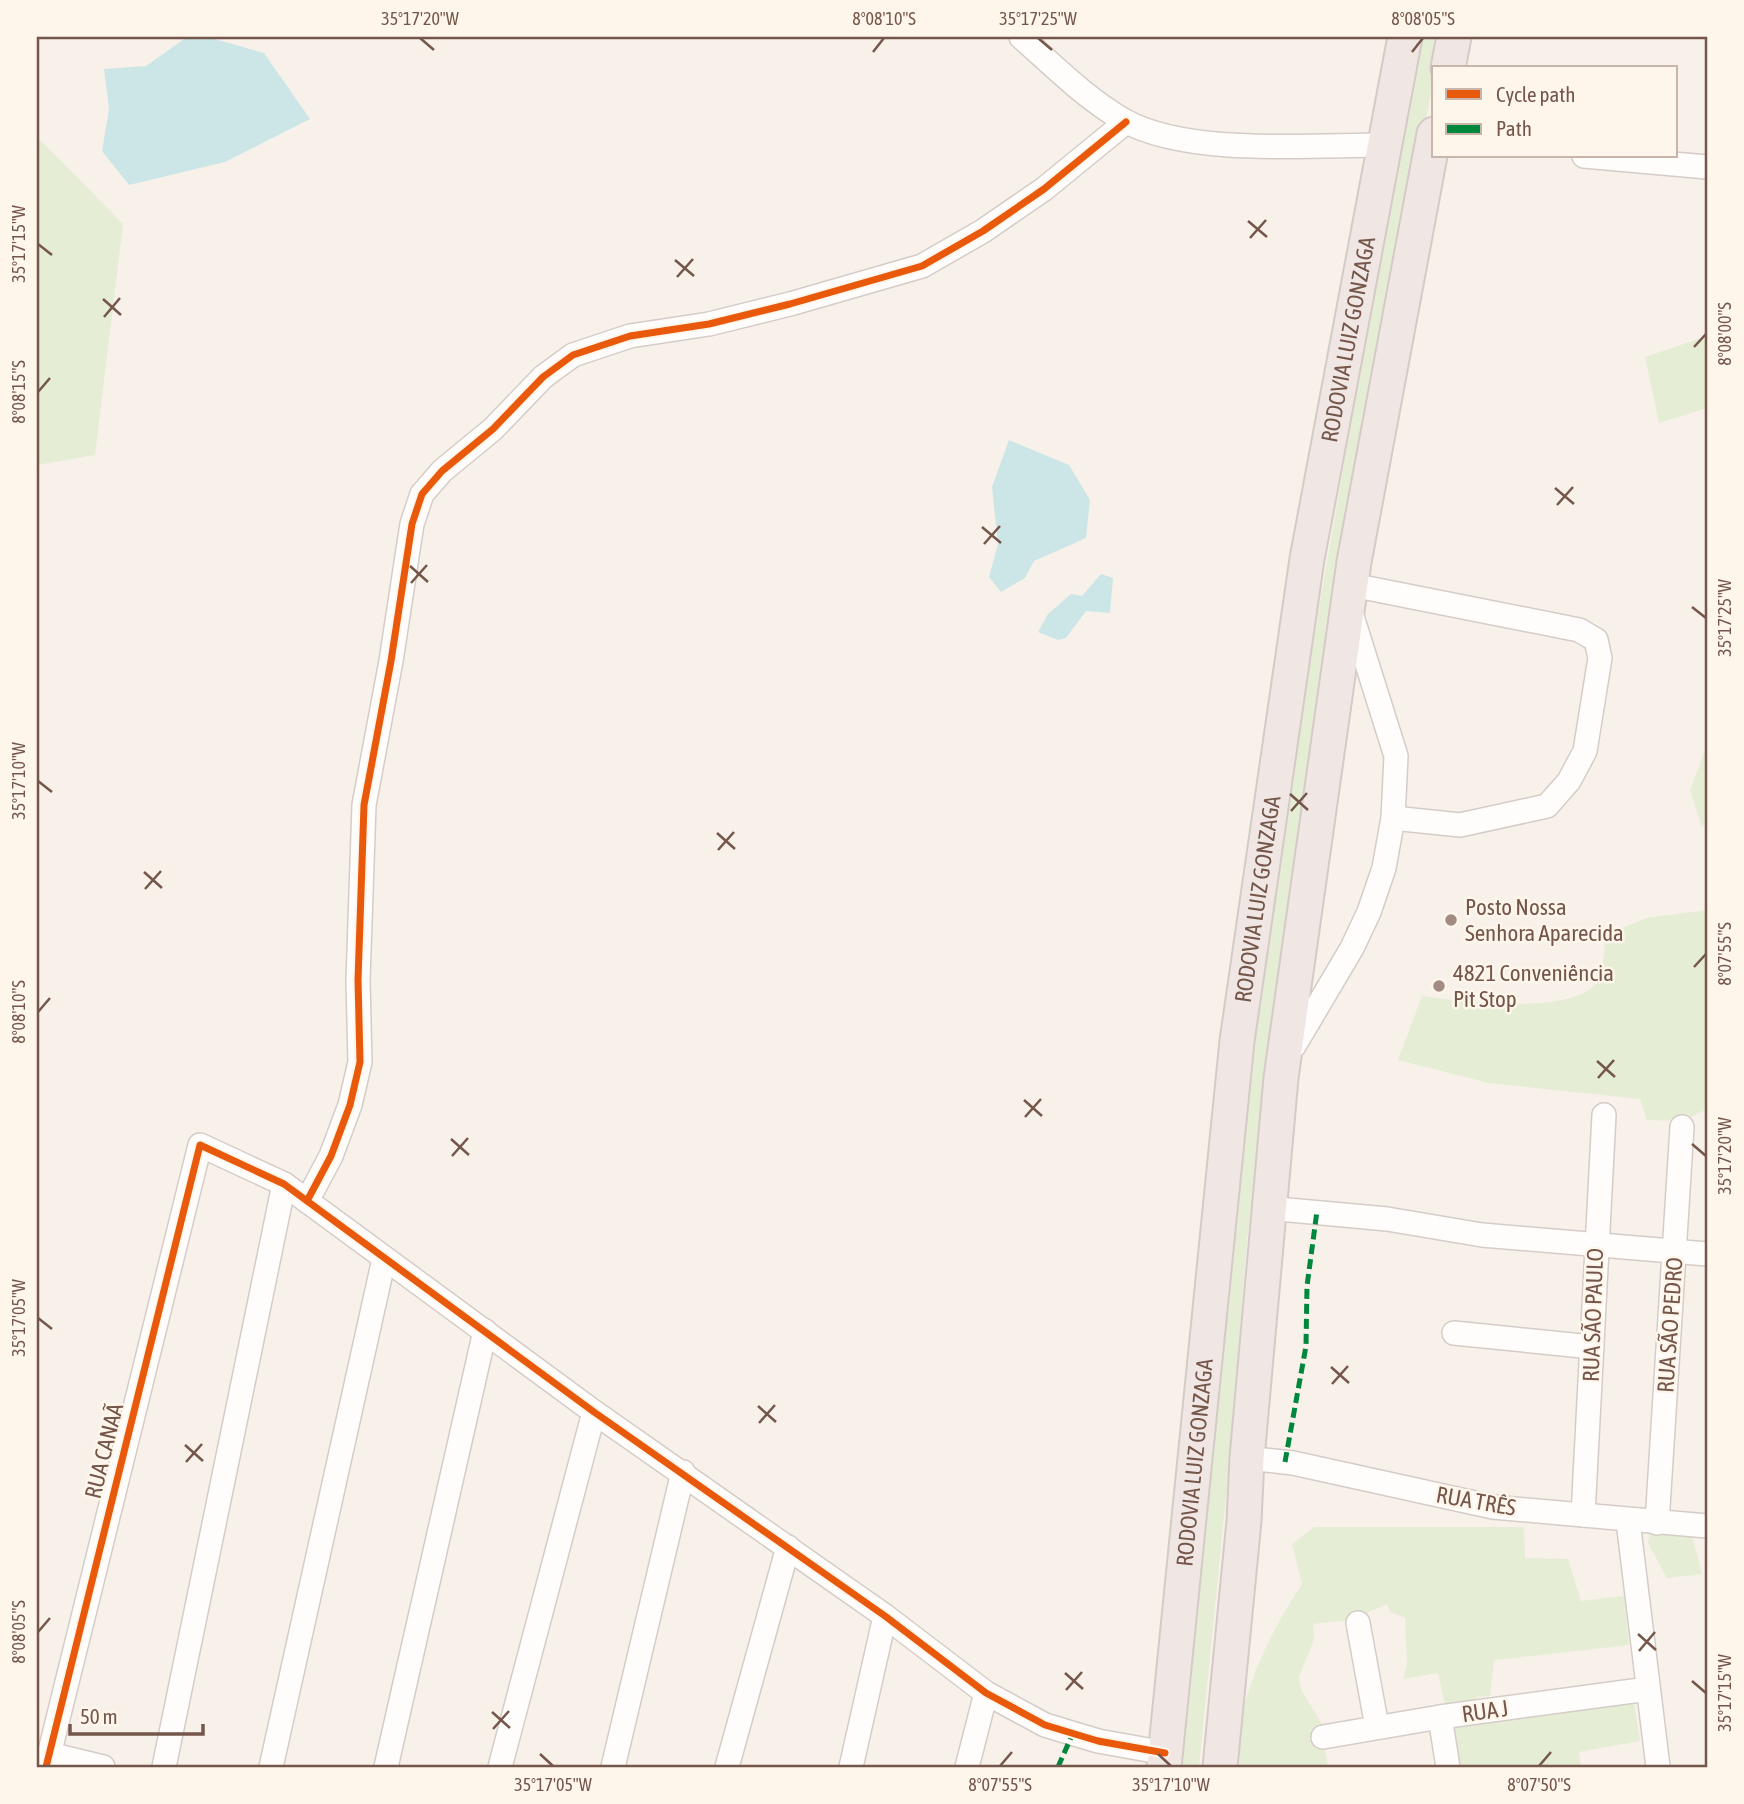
<svg xmlns="http://www.w3.org/2000/svg" width="1744" height="1804" viewBox="0 0 1744 1804" font-family="'Asap Condensed',sans-serif">
  <style>
    .green { fill: #e5edd5 }
    .water { fill: #cce6e7 }
    .lines { fill: none; stroke-linecap: round; stroke-linejoin: round }
    .minor-casing { stroke: #d6ccc7; stroke-width: 26 }
    .highway-casing { stroke: #d5cbc6; stroke-width: 37 }
    .minor { stroke: #fefdfc; stroke-width: 23 }
    .highway { stroke: #f0e7e4; stroke-width: 33 }
    .quiet { stroke: #00873e; stroke-width: 5; stroke-dasharray: 10 5; stroke-linecap: butt }
    .cycleway-casing { stroke: #fff6eb; stroke-width: 11 }
    .cycleway { stroke: #e8590c; stroke-width: 7 }
    .ticks { fill: none; stroke: #75564a; stroke-width: 2.5 }
    .poi-dot { fill: #a28c82; stroke: #fff6eb; stroke-width: 2.5 }
    .labels { text-anchor: middle; dominant-baseline: central; stroke-width: 5; stroke-linejoin: round; paint-order: stroke }
    .street-label { font-size: 23px; fill: #75564a; stroke: #fff6eb }
    .poi-label { font-size: 23px; fill: #75564a; stroke: #fff6eb; text-anchor: start }
    .neatline { fill: none; stroke: #75564a; stroke-width: 2.5 }
    .ticks-label { font-size: 18px; text-anchor: middle; fill: #75564a }
  </style>
  <rect width="100%" height="100%" fill="#f7f1ea"/>
  <!-- green -->
  <g class="green">
    <polygon points="1417,37 1442,37 1369,410 1316,733 1247,1240 1230,1457 1199,1767 1176,1767 1268,906"/>
    <polygon points="37,137 123,224 95,455 37,465"/>
    <polygon points="1707,336 1707,408 1659,423 1645,357"/>
    <polygon points="1707,745 1707,817 1702,828 1690,790"/>
    <path d="M 1707,910 L 1707,1109 L 1684,1121 L 1647,1120 L 1640,1099 L 1489,1083 L 1398,1060 L 1422,996 C 1458,1001 1582,1018 1599,978 C 1604,966 1604,948 1606,935 L 1646,918 Z"/>
    <polygon points="1651,1526 1691,1532 1702,1574 1667,1578 1648,1543"/>
    <path d="M 1314,1527 L 1524,1527 L 1525,1558 L 1568,1559 L 1581,1601 L 1624,1596 L 1629,1645 L 1494,1660 L 1490,1696 L 1476,1697 L 1476,1706 L 1446,1709 L 1438,1673 L 1403,1679 L 1407,1664 L 1405,1618 L 1390,1612 L 1387,1604 L 1350,1620 L 1313,1624 L 1314,1640 L 1299,1676 L 1301,1690 L 1321,1722 L 1328,1767 L 1232,1767 C 1239,1701 1265,1639 1302,1584 L 1292,1544 Z"/>
    <polygon points="1634,1703 1640,1741 1579,1752 1581,1767 1455,1767 1448,1727"/>
  </g>
  <!-- water -->
  <g class="water">
    <polygon points="187,37 208,37 264,53 310,119 225,162 129,185 102,151 109,109 104,69 146,66"/>
    <polygon points="1009,440 1069,465 1090,500 1086,538 1034,561 1025,578 1001,592 989,577 998,544 992,487"/>
    <polygon points="1101,574 1113,578 1110,613 1086,611 1066,638 1058,640 1038,632 1048,614 1071,594 1082,596"/>
  </g>
  <g class="lines">
    <!-- minor casing -->
    <g class="minor-casing">
      <g id="minor">
        <path d="M 1021,37 C 1054,66 1086,99 1125,121 C 1189,156 1311,145 1384,145"/>
        <polyline points="1584,156 1707,167"/>
        <polyline points="1352,585 1579,630 1596,640 1600,658 1585,751 1569,781 1547,806 1460,825 1393,818"/>
        <polyline points="1294,1046 1352,948 1369,912 1384,868 1393,818 1396,756 1350,610"/>
        <polyline points="307,1201 331,1156 350,1105 360,1062 358,980 364,805 391,661 412,524 422,494 442,471 493,429 543,377 573,355 630,336 709,324 790,304 922,266 983,231 1044,189 1126,122"/>
        <polyline points="1268,1208 1387,1219 1482,1235 1707,1254"/>
        <polyline points="1454,1333 1592,1347"/>
        <polyline points="1247,1458 1293,1463 1493,1507 1707,1526"/>
        <polyline points="1583,1515 1604,1115"/>
        <polyline points="1628,1521 1658,1767"/>
        <polyline points="1657,1523 1682,1127"/>
        <polyline points="1358,1623 1377,1727"/>
        <polyline points="1440,1717 1448,1767"/>
        <polyline points="1323,1737 1440,1717 1648,1689"/>
        <polyline points="49,1754 103,1767"/>
        <polyline points="46,1767 200,1145 284,1184 594,1412 885,1616 986,1693 1045,1725 1098,1741 1165,1753"/>
        <polyline points="164,1767 284,1184"/>
        <polyline points="271,1767 384,1259"/>
        <polyline points="386,1767 485,1331"/>
        <polyline points="500,1767 594,1412"/>
        <polyline points="613,1767 683,1472"/>
        <polyline points="727,1767 788,1547"/>
        <polyline points="851,1767 885,1616"/>
        <polyline points="967,1767 986,1693"/>
      </g>
    </g>
    <!-- highway casing -->
    <g class="highway-casing">
      <g id="highway">
        <polyline points="1448,68 1454,37"/>
        <path id="s1" d="M 1164,1767 L 1237,1041 L 1307,559 L 1405,37"/>
        <polyline points="1220,1767 1244,1521 1247,1458 1281,1078 1354,562 1434,134"/>
      </g>
    </g>
    <!-- minor -->
    <use href="#minor" class="minor"/>
    <!-- highway -->
    <use href="#highway" class="highway"/>
    <!-- quiet -->
    <g class="quiet">
      <polyline points="1285,1462 1306,1346 1307,1286 1317,1211"/>
      <polyline points="1058,1767 1073,1733"/>
    </g>
    <!-- cycleway casing -->
    <g class="cycleway-casing">
      <g id="cycleway">
        <polyline points="307,1201 331,1156 350,1105 360,1062 358,980 364,805 391,661 412,524 422,494 442,471 493,429 543,377 573,355 630,336 709,324 790,304 922,266 983,231 1044,189 1126,122"/>
        <polyline points="46,1767 200,1145 284,1184 594,1412 885,1616 986,1693 1045,1725 1098,1741 1165,1753"/>
      </g>
    </g>
    <!-- cycleway -->
    <use href="#cycleway" class="cycleway"/>
  </g>
  <!-- ticks -->
  <path class="ticks" d="M 420,38 L 434,50M 1038,38 L 1052,50M 873,52 L 884,38M 1412,52 L 1423,38M 1248,221 L 1267,237M 1250,238 L 1266,220M 38,244 L 52,255M 675,260 L 694,276M 677,277 L 693,259M 103,299 L 121,315M 104,317 L 120,298M 1694,347 L 1706,334M 38,392 L 50,378M 1555,488 L 1574,504M 1557,505 L 1573,487M 982,527 L 1001,543M 984,544 L 1000,526M 410,566 L 428,582M 411,583 L 427,565M 1692,607 L 1706,618M 38,781 L 52,792M 1290,794 L 1308,810M 1291,811 L 1307,793M 717,833 L 735,849M 718,850 L 734,832M 144,872 L 162,888M 145,889 L 161,871M 1694,967 L 1706,954M 38,1012 L 50,998M 1597,1061 L 1615,1077M 1598,1078 L 1614,1060M 1024,1100 L 1042,1116M 1025,1117 L 1041,1099M 451,1139 L 469,1155M 1692,1144 L 1706,1156M 452,1156 L 468,1138M 38,1318 L 52,1329M 1331,1367 L 1349,1383M 1332,1384 L 1348,1366M 758,1406 L 776,1422M 759,1423 L 775,1405M 185,1445 L 203,1461M 186,1462 L 202,1444M 38,1632 L 50,1618M 1638,1634 L 1656,1650M 1639,1651 L 1655,1632M 1065,1673 L 1083,1689M 1692,1681 L 1706,1693M 1066,1690 L 1082,1672M 492,1712 L 510,1728M 493,1729 L 509,1711M 540,1754 L 553,1766M 1158,1754 L 1171,1766M 1000,1766 L 1012,1752M 1539,1766 L 1551,1752"/>
  <!-- markers -->
  <g class="poi-dot">
    <circle cx="1451" cy="920" r="7"/>
    <circle cx="1439" cy="986" r="7"/>
  </g>
  <g class="labels">
    <!-- street labels -->
    <g class="street-label">
      <text stroke="none"><textPath href="#s1" startOffset="1440">RODOVIA LUIZ GONZAGA</textPath></text>
      <text stroke="none"><textPath href="#s1" startOffset="873">RODOVIA LUIZ GONZAGA</textPath></text>
      <text transform="translate(1593 1315) rotate(-88)">RUA SÃO PAULO</text>
      <text transform="translate(1670 1325) rotate(-86)">RUA SÃO PEDRO</text>
      <text transform="translate(104 1451) rotate(-76)">RUA CANAÃ</text>
      <text stroke="none"><textPath href="#s1" startOffset="306">RODOVIA LUIZ GONZAGA</textPath></text>
      <text transform="translate(1476 1501) rotate(10)">RUA TRÊS</text>
      <text transform="translate(1485 1711) rotate(-8)">RUA J</text>
    </g>
    <!-- poi labels -->
    <g class="poi-label">
      <text x="1465" y="907">Posto Nossa<tspan x="1465" dy="26">Senhora Aparecida</tspan></text>
      <text x="1453" y="973">4821 Conveniência<tspan x="1453" dy="26">Pit Stop</tspan></text>
    </g>
  </g>
  <!-- border -->
  <rect width="1744" height="1804" fill="none" stroke="#fff6eb" stroke-width="77"/>
  <!-- legend -->
  <rect x="1432" y="66" width="245" height="91" fill="#fff6eb" stroke="#c8b6ab" stroke-width="2"/>
  <rect x="1446" y="89" width="35" height="10" fill="#e8590c" stroke="#c8b6ab" stroke-width="2"/>
  <text x="1496" y="102" font-size="21" fill="#75564a">Cycle path</text>
  <rect x="1446" y="124" width="35" height="10" fill="#00873e" stroke="#c8b6ab" stroke-width="2"/>
  <text x="1496" y="136" font-size="21" fill="#75564a">Path</text>
  <!-- scale -->
  <path d="M70 1724v10h133v-10" fill="none" stroke="#75564a" stroke-width="3.5"/>
  <text x="80" y="1724" font-size="21" fill="#75564a" stroke="#fff6eb" stroke-width="5" paint-order="stroke">50 m</text>
  <rect x="38" y="38" width="1668" height="1728" class="neatline"/>
  <g class="ticks-label">
    <text x="420" y="25">35°17'20"W</text>
    <text x="884" y="25">8°08'10"S</text>
    <text x="1038" y="25">35°17'25"W</text>
    <text x="1423" y="25">8°08'05"S</text>
    <text transform="translate(19 244) rotate(-90)" y="6">35°17'15"W</text>
    <text transform="translate(1725 334) rotate(-90)" y="6">8°08'00"S</text>
    <text transform="translate(19 392) rotate(-90)" y="6">8°08'15"S</text>
    <text transform="translate(1725 618) rotate(-90)" y="6">35°17'25"W</text>
    <text transform="translate(19 781) rotate(-90)" y="6">35°17'10"W</text>
    <text transform="translate(1725 954) rotate(-90)" y="6">8°07'55"S</text>
    <text transform="translate(19 1012) rotate(-90)" y="6">8°08'10"S</text>
    <text transform="translate(1725 1156) rotate(-90)" y="6">35°17'20"W</text>
    <text transform="translate(19 1318) rotate(-90)" y="6">35°17'05"W</text>
    <text transform="translate(19 1632) rotate(-90)" y="6">8°08'05"S</text>
    <text transform="translate(1725 1693) rotate(-90)" y="6">35°17'15"W</text>
    <text x="553" y="1791">35°17'05"W</text>
    <text x="1000" y="1791">8°07'55"S</text>
    <text x="1171" y="1791">35°17'10"W</text>
    <text x="1539" y="1791">8°07'50"S</text>
  </g>
</svg>
